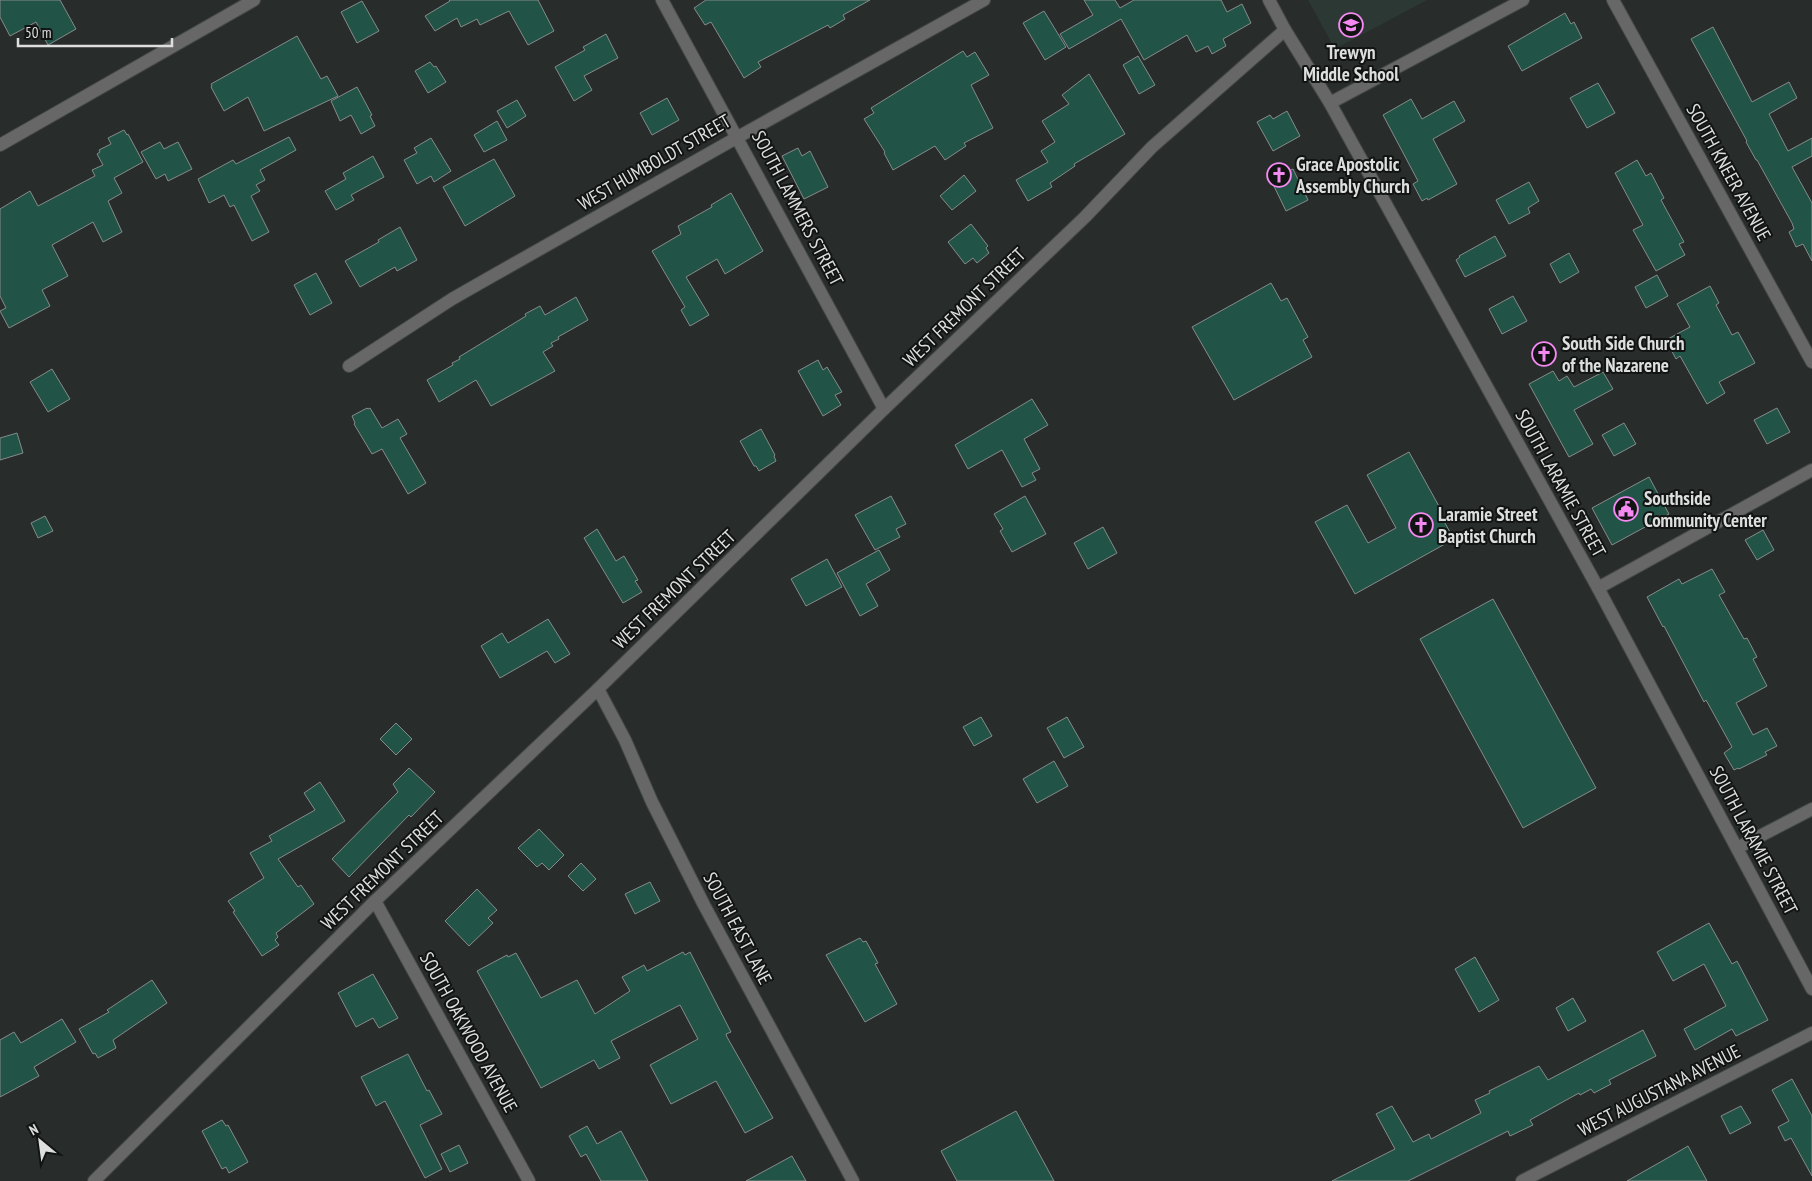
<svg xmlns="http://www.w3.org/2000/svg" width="1812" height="1181" viewBox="0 0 1812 1181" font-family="'PT Sans Narrow',sans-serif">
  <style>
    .built { fill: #2c3834 }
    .building { fill: #225347; stroke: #868b8a }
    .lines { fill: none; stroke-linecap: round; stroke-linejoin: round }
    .minor-casing { stroke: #454948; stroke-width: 14 }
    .minor { stroke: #686768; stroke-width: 12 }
    .labels { text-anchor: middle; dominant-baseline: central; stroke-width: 4; stroke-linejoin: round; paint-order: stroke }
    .poi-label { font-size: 19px; font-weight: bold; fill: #dddfdf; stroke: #121414; text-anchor: start }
    .street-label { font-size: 19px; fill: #dddfdf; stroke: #121414 }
  </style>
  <rect width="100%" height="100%" fill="#282d2b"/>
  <!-- built -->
  <polygon class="built" points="1308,0 1427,0 1335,49"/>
  <!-- building -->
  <g class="building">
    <polygon points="0,0 60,0 76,29 48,45 36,22 10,36 0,17"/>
    <polygon points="449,0 538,0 554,31 528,45 509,11 480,25 477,19 461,27 457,18 435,31 425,16 450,1"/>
    <polygon points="706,0 870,0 843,15 845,19 830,28 828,25 758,62 761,67 744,78 711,22 705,25 694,8"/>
    <polygon points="1084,0 1115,0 1120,8 1134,0 1221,0 1227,12 1242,4 1251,23 1223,39 1226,46 1212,54 1208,46 1196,52 1187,35 1144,60 1121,19 1069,49 1060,34 1093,15"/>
    <polygon points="362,1 379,31 357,43 341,12"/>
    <polygon points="1044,11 1066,47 1045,60 1023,23"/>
    <polygon points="1565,13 1571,24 1574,22 1582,38 1522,71 1508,46"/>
    <polygon points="1713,27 1752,102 1789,82 1797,98 1769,114 1788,151 1812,138 1812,156 1792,167 1812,203 1812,261 1803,244 1796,247 1789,232 1794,229 1792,223 1757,160 1756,160 1746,142 1747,141 1691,39"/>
    <polygon points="606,34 618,58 584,76 592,90 574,101 555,67 585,50 583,47"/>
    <polygon points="297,36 321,79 327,76 338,96 264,131 248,97 224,111 211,87 212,86 211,84"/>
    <polygon points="963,51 967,57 975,52 989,75 971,85 993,128 964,143 966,146 945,160 935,146 893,170 884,153 885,152 864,119 874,113 871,108"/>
    <polygon points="1138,56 1155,85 1139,94 1123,65"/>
    <polygon points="430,62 434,67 436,66 446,82 428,93 415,71"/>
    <polygon points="1089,74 1125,134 1074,164 1075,166 1050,183 1052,187 1028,201 1016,180 1048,162 1041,151 1055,142 1042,121 1069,104 1062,95"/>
    <polygon points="1598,83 1615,113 1587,128 1570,98"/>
    <polygon points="357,87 372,115 370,116 375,126 361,134 351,115 340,121 331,101"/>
    <polygon points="667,98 679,120 652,135 640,113"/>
    <polygon points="1411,99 1422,119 1454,101 1465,121 1433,139 1457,184 1428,200 1427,198 1422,201 1413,184 1418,181 1383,115"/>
    <polygon points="517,100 526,116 507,128 497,111"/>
    <polygon points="1287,111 1300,136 1273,151 1257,122 1270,115 1273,119"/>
    <polygon points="497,121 507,140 484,152 474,135"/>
    <polygon points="124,130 127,135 128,134 143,162 114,178 122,193 108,201 122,232 103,242 93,222 52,245 68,276 42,290 50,306 9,328 0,311 6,308 0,296 0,209 30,191 38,206 95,176 92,170 103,165 97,154 100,152 99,150 111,144 108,138"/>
    <polygon points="289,137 296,150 260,170 265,180 256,185 260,191 251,196 269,232 252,241 234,205 230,207 224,195 209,203 198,179 233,160 236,164"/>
    <polygon points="431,138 451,171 434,182 431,176 417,184 404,160 417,153 414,148"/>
    <polygon points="160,142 164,149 178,142 192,169 168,181 165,174 156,179 141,152"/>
    <polygon points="798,148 802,156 810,151 828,187 804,199 782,156"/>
    <polygon points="373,156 384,177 351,195 354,200 336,210 325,191 346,179 343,173"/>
    <polygon points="494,159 515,196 465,226 443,187"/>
    <polygon points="1637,160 1646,176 1651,173 1664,198 1661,200 1684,242 1679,244 1685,255 1656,271 1633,230 1643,225 1615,173"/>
    <polygon points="1293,169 1308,200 1286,211 1271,180"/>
    <polygon points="964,175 976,191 952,210 940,196"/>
    <polygon points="1529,182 1539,201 1528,208 1530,213 1509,224 1496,200"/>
    <polygon points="731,193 763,251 725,274 717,259 686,277 709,315 690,326 681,310 685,307 652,251 681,234 678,226 712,207 711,205"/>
    <polygon points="971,224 988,246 986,248 989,253 977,263 973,258 965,264 948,242"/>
    <polygon points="400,227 417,260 397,271 395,267 360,287 345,261 379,242 378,240"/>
    <polygon points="1495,236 1506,256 1465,277 1456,260 1460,257 1459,256"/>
    <polygon points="1569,253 1579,272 1560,283 1550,264"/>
    <polygon points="316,273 332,303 310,315 294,285"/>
    <polygon points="1657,275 1668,296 1646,308 1635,287"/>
    <polygon points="1271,283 1281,301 1287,298 1308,337 1303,340 1312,357 1234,400 1192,327"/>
    <polygon points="1710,286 1719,303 1716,305 1732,335 1738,332 1755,363 1719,382 1725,393 1707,404 1680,356 1676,359 1666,340 1690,327 1677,304"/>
    <polygon points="1513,296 1527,321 1502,334 1489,309"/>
    <polygon points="576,297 588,320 558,337 559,339 551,343 553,346 543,352 555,371 491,406 476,380 439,402 427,380 453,365 452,363 460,359 459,357 526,316 525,314 540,306 545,315"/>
    <polygon points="818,360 823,370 827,367 842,392 835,395 841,405 823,416 798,371"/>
    <polygon points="52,369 70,399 48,412 30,382"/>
    <polygon points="1553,371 1559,381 1567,376 1574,387 1603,372 1613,389 1574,410 1593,444 1569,457 1529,384"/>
    <polygon points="1032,399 1048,425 1024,439 1040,469 1032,473 1036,480 1022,487 1002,450 968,469 955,445"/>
    <polygon points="367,408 368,409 370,408 382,428 398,419 407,434 400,438 426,483 408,494 382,449 372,454 354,424 355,423 352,416"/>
    <polygon points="1777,408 1790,432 1767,444 1754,420"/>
    <polygon points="1624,423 1636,444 1614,456 1602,435"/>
    <polygon points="761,429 775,455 774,456 776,461 759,471 756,466 754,466 740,441"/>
    <polygon points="17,433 23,453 0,460 0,438"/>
    <polygon points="1409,452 1440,508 1437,509 1454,539 1355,594 1315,522 1347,505 1368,543 1396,528 1367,475"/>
    <polygon points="1649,477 1669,514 1612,545 1592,508"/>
    <polygon points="891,496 906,524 896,529 900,537 875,550 855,515"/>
    <polygon points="1025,496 1046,534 1012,552 1000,531 1003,529 994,514"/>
    <polygon points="45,516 53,531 38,538 31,523"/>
    <polygon points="1103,527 1117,553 1088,569 1074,543"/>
    <polygon points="597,529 616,561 624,556 638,580 635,581 642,592 623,603 584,538"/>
    <polygon points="1763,530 1774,550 1757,560 1745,540"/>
    <polygon points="879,550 890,570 866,584 878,606 860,616 837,573"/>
    <polygon points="827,559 842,587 806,606 791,579"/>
    <polygon points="1712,569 1725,592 1719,595 1744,639 1747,638 1757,657 1753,659 1767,686 1736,703 1753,735 1767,728 1777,746 1765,752 1767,755 1739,769 1738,768 1734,770 1724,753 1732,747 1706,700 1704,702 1664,626 1663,627 1647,597 1679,579 1682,584"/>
    <polygon points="1493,599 1596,788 1523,828 1420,639"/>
    <polygon points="548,619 570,654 555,663 547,651 500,678 481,646 502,633 508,643"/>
    <polygon points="981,717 992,736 974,746 963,727"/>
    <polygon points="1067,717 1084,747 1064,758 1047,728"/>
    <polygon points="396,723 412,739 396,755 380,739"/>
    <polygon points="1054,761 1068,786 1037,803 1023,779"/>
    <polygon points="409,768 435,792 411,817 409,815 349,877 332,859 398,792 393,784"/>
    <polygon points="320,782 345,821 278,859 298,887 301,885 314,904 276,933 278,937 275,940 279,945 262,956 233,912 235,911 228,901 264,878 250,853 272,841 269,836 315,810 304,793"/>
    <polygon points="539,829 564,855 549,870 542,863 537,867 518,848"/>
    <polygon points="581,863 596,879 583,891 568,876"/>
    <polygon points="650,882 660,901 635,914 625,894"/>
    <polygon points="477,889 497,910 488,918 493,923 469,946 445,921"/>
    <polygon points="1709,923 1732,964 1737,961 1768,1020 1736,1036 1732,1029 1695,1050 1684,1029 1726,1006 1704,964 1673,981 1657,952"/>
    <polygon points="860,938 863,942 866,941 878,963 875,964 897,1004 865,1022 826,955"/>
    <polygon points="683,952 685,955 690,952 731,1032 726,1034 727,1037 773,1118 745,1133 716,1081 671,1104 650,1065 698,1039 680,1005 611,1041 620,1058 599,1069 594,1060 541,1088 477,971 507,955 508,957 516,953 541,998 577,980 595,1014 630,991 622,977 644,965 647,971"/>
    <polygon points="1475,957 1499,1000 1479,1012 1455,969"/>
    <polygon points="373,974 398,1018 379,1028 373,1018 356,1027 338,993"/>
    <polygon points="152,980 167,1003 113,1040 116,1048 98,1058 95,1053 93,1054 79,1029 109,1012 107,1010"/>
    <polygon points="1573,998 1586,1021 1568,1031 1556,1008"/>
    <polygon points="62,1019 76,1042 34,1067 39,1076 0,1097 0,1040 14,1032 21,1043"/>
    <polygon points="1643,1030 1656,1056 1609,1080 1611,1084 1594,1093 1591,1089 1580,1095 1579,1093 1530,1120 1533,1125 1510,1136 1508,1131 1408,1181 1332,1181 1395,1149 1376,1114 1392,1106 1413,1142 1429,1134 1431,1139 1481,1113 1475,1100 1490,1093 1489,1091 1539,1066 1548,1080"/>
    <polygon points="408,1054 427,1091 429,1090 442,1114 420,1125 442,1169 425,1178 385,1101 376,1106 361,1077"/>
    <polygon points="1792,1079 1812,1116 1812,1176 1791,1138 1785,1141 1778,1127 1789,1121 1772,1090"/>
    <polygon points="1741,1106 1751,1123 1730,1134 1721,1116"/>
    <polygon points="1016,1111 1054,1181 957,1181 941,1151"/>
    <polygon points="222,1120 226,1126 228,1125 248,1162 229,1173 226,1167 222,1169 202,1131"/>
    <polygon points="587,1126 597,1144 621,1131 648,1181 601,1181 586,1154 581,1157 569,1136"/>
    <polygon points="459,1145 468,1163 450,1172 441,1154"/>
    <polygon points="1688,1146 1707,1181 1627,1181 1671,1156"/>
    <polygon points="792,1156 806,1181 746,1181"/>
  </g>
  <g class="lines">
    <!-- minor casing -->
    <g class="minor-casing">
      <g id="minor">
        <polyline points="662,0 884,409"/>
        <polyline points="1269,0 1285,30 1330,103 1598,588 1812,989"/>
        <polyline points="1613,0 1812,362"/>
        <polyline points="1330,103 1523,0"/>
        <polyline points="0,145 254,0"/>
        <polyline points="349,366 452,299 487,279 738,137 984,0"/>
        <polyline points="1598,588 1812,470"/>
        <polyline points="598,689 625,740 652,802 704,905 853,1181"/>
        <polyline points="1737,848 1812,809"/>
        <polyline points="375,901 529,1181"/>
        <polyline points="94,1181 375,901 598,689 884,409 1085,217 1152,147 1285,30"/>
        <polyline points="1522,1181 1812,1033"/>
      </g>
    </g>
    <!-- minor -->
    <use href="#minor" class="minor"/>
  </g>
  <!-- icons -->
  <defs>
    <g id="school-ring" transform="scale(1.25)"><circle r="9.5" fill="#121414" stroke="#f489f1" stroke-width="1.5"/><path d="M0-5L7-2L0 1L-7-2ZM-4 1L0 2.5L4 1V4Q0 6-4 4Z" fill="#f489f1"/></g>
    <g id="church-ring" transform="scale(1.25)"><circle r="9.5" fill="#121414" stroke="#f489f1" stroke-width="1.5"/><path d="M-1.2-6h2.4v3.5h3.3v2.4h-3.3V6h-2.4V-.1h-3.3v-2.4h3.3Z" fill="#f489f1"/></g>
    <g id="civic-ring" transform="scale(1.25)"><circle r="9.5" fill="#121414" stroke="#f489f1" stroke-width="1.5"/><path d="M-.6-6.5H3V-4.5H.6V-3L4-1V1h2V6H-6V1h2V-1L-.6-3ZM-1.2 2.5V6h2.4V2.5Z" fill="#f489f1"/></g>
  </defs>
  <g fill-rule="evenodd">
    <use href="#school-ring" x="1351" y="25"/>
    <use href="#church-ring" x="1279" y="175"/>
    <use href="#church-ring" x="1544" y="354"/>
    <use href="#civic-ring" x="1626" y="509"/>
    <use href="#church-ring" x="1421" y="525"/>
  </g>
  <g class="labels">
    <!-- poi labels -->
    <g class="poi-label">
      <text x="1351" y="52" text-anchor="middle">Trewyn<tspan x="1351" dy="22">Middle School</tspan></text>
      <text x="1296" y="164">Grace Apostolic<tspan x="1296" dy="22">Assembly Church</tspan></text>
      <text x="1562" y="343">South Side Church<tspan x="1562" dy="22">of the Nazarene</tspan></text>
      <text x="1644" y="498">Southside<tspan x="1644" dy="22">Community Center</tspan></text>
      <text x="1438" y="514">Laramie Street<tspan x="1438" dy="22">Baptist Church</tspan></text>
    </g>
    <!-- street labels -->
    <g class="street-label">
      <text transform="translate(654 162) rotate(-30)">WEST HUMBOLDT STREET</text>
      <text transform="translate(1729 172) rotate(61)">SOUTH KNEER AVENUE</text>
      <text transform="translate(798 208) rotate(62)">SOUTH LAMMERS STREET</text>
      <text transform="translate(964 307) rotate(-44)">WEST FREMONT STREET</text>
      <text transform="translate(1561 483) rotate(61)">SOUTH LARAMIE STREET</text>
      <text transform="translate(674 589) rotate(-44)">WEST FREMONT STREET</text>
      <text transform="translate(1754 840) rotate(62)">SOUTH LARAMIE STREET</text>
      <text transform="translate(382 870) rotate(-44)">WEST FREMONT STREET</text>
      <text transform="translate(738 928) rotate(62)">SOUTH EAST LANE</text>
      <text transform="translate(469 1032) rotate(61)">SOUTH OAKWOOD AVENUE</text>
      <text transform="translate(1659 1090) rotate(-27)">WEST AUGUSTANA AVENUE</text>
    </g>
  </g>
  <!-- north arrow -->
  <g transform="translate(40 1141) rotate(331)" stroke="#121414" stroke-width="4" paint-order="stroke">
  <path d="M0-4L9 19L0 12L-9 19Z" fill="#dddfdf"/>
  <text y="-8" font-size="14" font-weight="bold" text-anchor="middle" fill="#dddfdf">N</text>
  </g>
  <!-- scale -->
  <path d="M18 38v8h154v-8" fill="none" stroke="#dddfdf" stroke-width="2.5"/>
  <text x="25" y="38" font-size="15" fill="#dddfdf" stroke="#121414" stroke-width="4" paint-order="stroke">50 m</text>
</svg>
